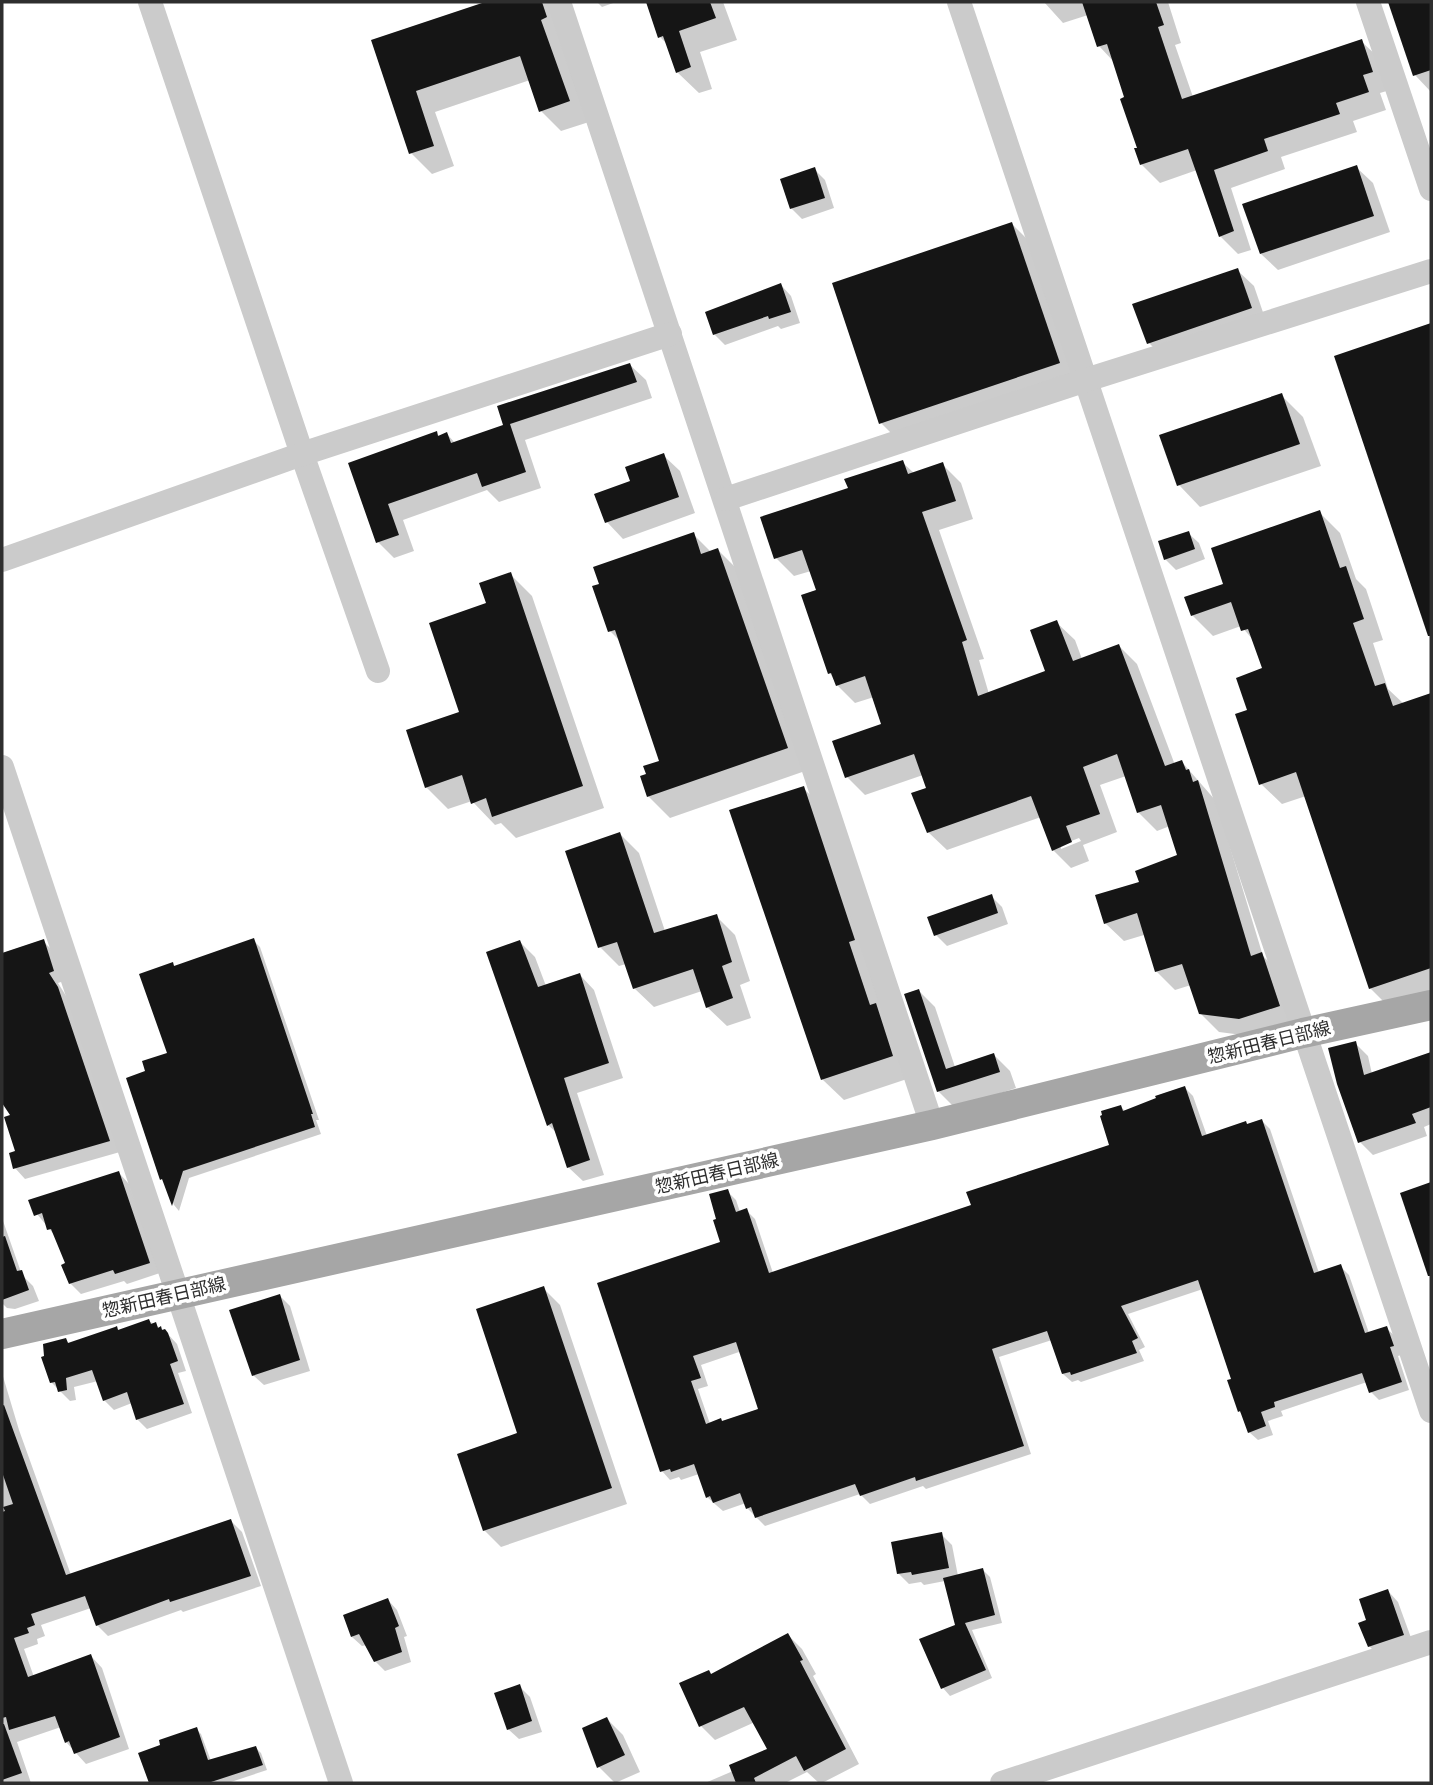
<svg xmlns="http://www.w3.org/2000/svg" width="1433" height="1785" viewBox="0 0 1433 1785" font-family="Poppins,'Noto Sans JP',sans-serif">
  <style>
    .shadow { fill: #0003; fill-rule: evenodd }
    .building { fill: #151515; fill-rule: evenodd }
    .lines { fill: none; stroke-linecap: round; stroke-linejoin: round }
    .minor { stroke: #cbcbcb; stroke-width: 24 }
    .major { stroke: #a6a6a6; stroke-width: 30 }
    .labels { text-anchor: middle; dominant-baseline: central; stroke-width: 7; stroke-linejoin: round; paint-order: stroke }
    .street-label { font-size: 18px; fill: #2e2e2e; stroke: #fff }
  </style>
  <rect width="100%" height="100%" fill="#fff"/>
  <!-- shadow -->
  <g class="shadow">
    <polygon points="490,2 549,2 589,122 561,131 541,111 530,80 435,112 454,166 432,174 411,153 373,42"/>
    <polygon points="597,2 616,2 602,7"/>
    <polygon points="648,2 723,2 737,40 700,52 712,89 699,93 677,72 668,45 660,37"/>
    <polygon points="1044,2 1168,2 1181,43 1175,45 1193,97 1361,41 1380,59 1390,90 1380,93 1386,110 1353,121 1357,132 1281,157 1285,169 1231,188 1251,250 1238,254 1220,236 1197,170 1160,183 1141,164 1127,99 1114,62 1099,46 1088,15 1063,23"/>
    <polygon points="1390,2 1431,2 1431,92 1415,75"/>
    <polygon points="1356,167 1373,183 1390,232 1278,270 1261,254"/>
    <polygon points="814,169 825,180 834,208 802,219 791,208"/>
    <polygon points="1012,224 1034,246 1081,385 903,445 881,423"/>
    <polygon points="1237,270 1254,286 1267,324 1165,359 1149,343"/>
    <polygon points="781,285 791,296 800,323 781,329 778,326 725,345 714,334"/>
    <polygon points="1431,325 1431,640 1336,357"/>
    <polygon points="630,365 646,380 652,398 525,440 541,488 499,502 487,490 403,520 414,551 394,558 378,542 350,464 436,433 440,437 447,434 455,443 505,426"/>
    <polygon points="1281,395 1303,417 1321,466 1200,507 1179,485"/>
    <polygon points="663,455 680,471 695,513 623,539 607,522 632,482"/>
    <path d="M 902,462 L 915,474 L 942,464 L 961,483 L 973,519 L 939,530 L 984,659 L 979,660 L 989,694 L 1048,672 L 1056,622 L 1075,640 L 1082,659 L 1119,646 L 1137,664 L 1175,765 L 1182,762 L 1216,801 L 1263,956 L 1280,973 L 1297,1024 L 1258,1037 L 1219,1032 L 1200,1013 L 1191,985 L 1175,990 L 1156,971 L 1144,935 L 1124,941 L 1105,923 L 1142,883 L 1179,856 L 1170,826 L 1157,831 L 1138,812 L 1126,776 L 1100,785 L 1117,832 L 1083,845 L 1089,861 L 1071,868 L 1053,850 L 1041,817 L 947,850 L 928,832 L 928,789 L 923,775 L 865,795 L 847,777 L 884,725 L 874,697 L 855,703 L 837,685 L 830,673 L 818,591 L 811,571 L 794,576 L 776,558 L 850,489 ZM 1079,838 L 1081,841 L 1061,849 L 1061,845 Z"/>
    <polygon points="1319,512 1340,533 1356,579 1366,589 1383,640 1373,643 1388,689 1404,704 1431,695 1431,995 1391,1009 1370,988 1306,796 1282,804 1261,784 1249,711 1264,669 1254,641 1241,626 1213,636 1192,615 1225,585"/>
    <polygon points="1188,533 1199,543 1205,559 1176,570 1165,559"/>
    <polygon points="693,534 711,552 718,550 740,572 808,770 670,818 648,796 648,775 661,762 622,643 610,631"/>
    <polygon points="510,574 532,596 604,808 516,838 501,823 495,825 472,801 448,809 426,787 461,713 489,604"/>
    <polygon points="803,788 824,808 913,1077 844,1100 823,1080 731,811"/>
    <polygon points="620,834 639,853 665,931 716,916 735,935 750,981 740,985 751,1018 727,1026 707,1007 702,991 654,1007 634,988 626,964 619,966 600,947"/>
    <polygon points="991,896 1002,907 1008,924 947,946 936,935 930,918"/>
    <polygon points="253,940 260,947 319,1120 316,1120 321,1134 189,1178 179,1211 174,1205 165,1182 147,1072 169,1054 172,964 176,967"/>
    <polygon points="43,941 54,952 64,981 58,983 68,999 120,1152 25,1179 15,1168 18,1152 13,1116 2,1099 2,955"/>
    <polygon points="520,942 535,957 546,986 580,975 594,990 623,1078 577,1093 604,1175 583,1181 568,1167 558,1134 548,1125"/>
    <polygon points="919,991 935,1007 955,1067 994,1055 1010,1071 1016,1088 955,1108 938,1091"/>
    <polygon points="1355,1043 1368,1056 1372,1074 1431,1054 1431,1124 1424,1127 1427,1136 1373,1155 1360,1142"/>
    <path d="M 1185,1088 L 1193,1096 L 1207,1136 L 1262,1121 L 1270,1129 L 1319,1273 L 1340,1266 L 1349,1275 L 1369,1333 L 1386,1328 L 1395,1336 L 1401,1355 L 1398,1356 L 1409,1390 L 1379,1400 L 1371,1392 L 1367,1382 L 1281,1411 L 1283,1416 L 1268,1421 L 1273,1435 L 1258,1440 L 1249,1432 L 1244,1416 L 1239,1411 L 1234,1380 L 1203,1289 L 1128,1314 L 1145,1347 L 1139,1350 L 1144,1361 L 1081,1382 L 1078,1380 L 1072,1382 L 1063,1374 L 1052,1340 L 999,1357 L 1031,1454 L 926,1489 L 923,1486 L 870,1504 L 860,1494 L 765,1526 L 747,1508 L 746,1503 L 723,1511 L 716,1505 L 707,1497 L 699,1474 L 681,1480 L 679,1477 L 670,1480 L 662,1471 L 600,1284 L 722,1243 L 727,1191 L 736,1200 L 740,1212 L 746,1210 L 755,1219 L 773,1273 L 973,1206 L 1111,1146 L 1121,1107 L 1126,1112 ZM 739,1352 L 761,1410 L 723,1423 L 710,1424 L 698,1389 L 708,1386 L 701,1365 Z"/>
    <polygon points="119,1173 129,1184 160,1273 127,1284 124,1281 81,1294 70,1283 67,1264 56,1237 37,1214"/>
    <polygon points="2,1218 22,1275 33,1286 39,1301 15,1309 7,1308 2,1303"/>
    <polygon points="543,1288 560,1305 627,1504 501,1547 484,1530 520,1434"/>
    <polygon points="280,1296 290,1306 310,1371 264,1385 253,1375"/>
    <polygon points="149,1321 165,1331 177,1344 186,1371 178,1373 192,1413 147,1429 137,1419 132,1403 114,1410 104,1400 98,1381 74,1387 76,1400 70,1401 51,1382 65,1340 70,1344 116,1328 120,1331"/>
    <polygon points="2,1373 19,1430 71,1575 231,1521 242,1532 261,1586 183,1612 181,1610 108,1636 97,1625 91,1608 41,1625 45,1636 37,1639 38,1644 24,1649 34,1677 91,1656 102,1668 129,1749 86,1764 66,1742 61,1727 17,1742 31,1783 2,1783"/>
    <polygon points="941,1534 952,1545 958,1576 983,1570 990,1577 1002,1623 972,1630 992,1678 950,1696 943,1688 921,1640 957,1626 945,1581 924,1585 921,1582 909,1584 898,1573"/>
    <polygon points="1388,1591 1398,1602 1414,1646 1380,1657 1369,1646 1368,1621"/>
    <polygon points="388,1600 397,1610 407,1636 404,1637 411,1662 385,1671 375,1661 367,1645 362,1646 352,1637"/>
    <polygon points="788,1635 802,1649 816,1674 813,1676 859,1764 822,1783 819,1783 807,1772 785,1783 705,1783 733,1771 769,1749 755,1722 715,1740 701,1726 712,1675"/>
    <polygon points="519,1686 530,1697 542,1732 519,1739 508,1729"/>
    <polygon points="607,1719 623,1735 640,1772 615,1783 599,1767"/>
    <polygon points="196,1729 201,1734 211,1761 256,1748 261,1753 267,1770 228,1783 151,1783 141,1754"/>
  </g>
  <!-- building -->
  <g class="building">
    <polygon points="485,2 542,2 547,17 541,20 570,101 539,112 520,56 416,91 434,146 409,154 371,40"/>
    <polygon points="646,2 710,2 716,18 679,31 691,67 676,73 663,36 658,38"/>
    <polygon points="1082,2 1156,2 1164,25 1158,27 1182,99 1362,39 1373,72 1363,75 1369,92 1336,103 1340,114 1264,139 1268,151 1214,170 1234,231 1219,237 1188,149 1140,165 1134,148 1137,148 1120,99 1124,97 1107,44 1097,47"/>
    <polygon points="1388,2 1431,2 1431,70 1413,76"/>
    <polygon points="1357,165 1374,216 1260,254 1242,204"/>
    <polygon points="815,167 825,198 790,209 780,179"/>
    <polygon points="1012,222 1060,363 879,424 832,283"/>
    <polygon points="1238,268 1252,308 1147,344 1132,304"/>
    <polygon points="781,283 791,312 769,319 768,316 713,335 705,312"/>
    <polygon points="1431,323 1431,636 1428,636 1334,356"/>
    <polygon points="630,363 637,382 510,424 526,472 482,487 477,473 388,504 399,535 376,543 348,463 437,431 438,436 447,432 451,443 503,425 497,406"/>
    <polygon points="1282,393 1300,444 1177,486 1159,435"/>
    <polygon points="664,453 679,497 605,523 594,494 630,481 625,467"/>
    <polygon points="903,460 908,474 943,462 956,501 922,512 967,640 962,642 978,696 1045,671 1030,630 1057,620 1073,661 1119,644 1165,766 1182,760 1186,770 1189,769 1193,782 1198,780 1251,956 1262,952 1280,1006 1239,1019 1199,1014 1182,964 1155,972 1137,913 1104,924 1095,895 1139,882 1135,871 1177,855 1161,805 1137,813 1117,754 1083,767 1100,814 1066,826 1072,842 1052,851 1031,796 927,833 911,793 926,788 914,754 845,778 832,741 881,724 865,676 836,686 831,673 828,674 801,595 816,590 802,550 774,559 760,517 848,488 844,479"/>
    <polygon points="1320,510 1340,568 1346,566 1364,619 1353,623 1375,686 1385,683 1393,706 1431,693 1431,968 1369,989 1296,772 1259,785 1235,714 1247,710 1236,678 1262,668 1248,629 1241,631 1231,602 1191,616 1184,597 1223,584 1211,548"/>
    <polygon points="1189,531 1195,549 1164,560 1158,541"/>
    <polygon points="694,532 701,554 718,548 788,748 647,797 640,776 646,774 643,766 659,761 615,630 608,632 592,586 599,584 593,567"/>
    <polygon points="511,572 583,786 492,817 486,798 471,804 462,775 425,788 406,730 459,712 429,623 486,603 479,583"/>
    <polygon points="804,786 855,940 849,942 870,1005 876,1003 893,1056 821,1080 729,810"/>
    <polygon points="620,832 654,933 717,914 732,962 722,966 733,998 706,1008 693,969 633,989 617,942 598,948 565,851"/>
    <polygon points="992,894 998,913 934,936 927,917"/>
    <polygon points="254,938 313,1114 311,1114 315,1127 183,1171 172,1206 162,1179 160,1180 126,1078 145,1071 142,1061 167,1053 139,974 173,962 174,966"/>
    <polygon points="44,939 54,971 49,973 58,987 110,1141 13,1169 9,1153 15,1151 4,1117 10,1115 2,1103 2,953"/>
    <polygon points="520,940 538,987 580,973 609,1063 564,1078 590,1160 567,1168 552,1123 547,1126 486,952"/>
    <polygon points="919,989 946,1069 994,1053 1000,1072 937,1092 904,994"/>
    <polygon points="1356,1041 1364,1075 1431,1052 1431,1107 1412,1114 1416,1123 1358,1143 1337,1084 1328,1048"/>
    <path d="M 1185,1086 L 1202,1136 L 1246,1121 L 1247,1124 L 1262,1119 L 1314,1273 L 1341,1264 L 1365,1333 L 1387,1326 L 1394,1346 L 1390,1347 L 1402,1382 L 1369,1393 L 1362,1373 L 1274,1402 L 1275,1407 L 1261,1412 L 1266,1426 L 1248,1433 L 1240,1411 L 1238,1412 L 1227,1380 L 1231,1379 L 1198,1280 L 1121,1306 L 1138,1338 L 1132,1341 L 1137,1353 L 1071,1375 L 1070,1372 L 1062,1374 L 1047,1331 L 992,1349 L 1024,1446 L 916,1481 L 915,1477 L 860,1496 L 855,1484 L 755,1518 L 751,1507 L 746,1509 L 740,1493 L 713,1503 L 710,1496 L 706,1498 L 694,1464 L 671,1472 L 670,1469 L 660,1472 L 597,1283 L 720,1242 L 713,1220 L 716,1219 L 709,1194 L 728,1189 L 736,1212 L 747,1208 L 769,1273 L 971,1205 L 966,1192 L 1109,1145 L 1100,1116 L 1102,1115 L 1101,1111 L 1121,1105 L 1123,1111 L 1156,1098 L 1155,1096 ZM 736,1342 L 758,1409 L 722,1421 L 721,1418 L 706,1424 L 691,1381 L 701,1378 L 693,1356 Z"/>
    <polygon points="119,1171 150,1263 115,1274 113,1270 69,1284 61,1265 65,1263 51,1229 47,1230 42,1213 34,1216 28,1200"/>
    <polygon points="1431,1182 1431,1276 1428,1276 1400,1193"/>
    <polygon points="5,1236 17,1271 22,1270 29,1290 2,1300 2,1237"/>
    <polygon points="544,1286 612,1488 483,1531 457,1454 517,1433 476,1309"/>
    <polygon points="280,1294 300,1360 252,1376 229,1310"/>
    <polygon points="149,1319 151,1324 156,1322 158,1328 161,1326 162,1330 165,1329 168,1333 178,1361 170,1364 184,1404 136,1420 127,1392 103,1401 92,1370 66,1378 67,1390 58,1392 55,1382 50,1383 41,1357 44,1356 43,1344 66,1338 68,1343 115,1327 117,1326 118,1330"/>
    <polygon points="4,1405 66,1575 231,1519 251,1576 170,1602 169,1599 96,1626 85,1596 31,1614 35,1625 27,1628 29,1633 14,1638 28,1677 91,1654 120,1737 74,1754 69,1741 65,1743 55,1716 9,1730 6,1717 2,1718 2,1512 5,1511 3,1507 13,1504 2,1472 2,1406"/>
    <polygon points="942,1532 949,1568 912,1575 911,1572 897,1574 891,1542"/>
    <polygon points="983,1568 995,1615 965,1623 986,1670 941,1689 919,1639 955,1625 943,1578"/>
    <polygon points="1388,1589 1404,1635 1368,1647 1358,1623 1366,1620 1359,1599"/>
    <polygon points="388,1598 399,1626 395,1628 402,1652 374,1662 359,1634 351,1637 343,1615"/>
    <polygon points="788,1633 803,1660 800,1661 846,1749 804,1771 796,1756 754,1778 756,1783 736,1783 729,1765 767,1749 744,1707 699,1727 679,1683 709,1670 711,1674"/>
    <polygon points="520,1684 532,1721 507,1730 494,1693"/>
    <polygon points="607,1717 625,1755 597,1768 582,1728"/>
    <polygon points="2,1724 4,1724 22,1773 2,1780"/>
    <polygon points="197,1727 208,1760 256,1746 263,1765 208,1783 149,1783 138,1753 160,1745 159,1740"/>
  </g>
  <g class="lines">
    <!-- minor -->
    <g class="minor">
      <polyline points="150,2 302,454 378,671"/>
      <polyline points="559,2 932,1125"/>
      <polyline points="959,2 1431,1411"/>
      <polyline points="1368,2 1431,189"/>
      <polyline points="726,499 1086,380 1431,271"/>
      <polyline points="2,560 302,454 670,334"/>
      <polyline points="2,767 341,1783"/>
      <polyline points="1002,1783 1431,1642"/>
    </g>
    <!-- major -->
    <polyline class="major" points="2,1334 932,1125 1303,1033 1431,1005"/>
  </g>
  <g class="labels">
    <!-- street labels -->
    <g class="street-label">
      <text transform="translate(1269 1042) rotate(-14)">惣新田春日部線</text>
      <text transform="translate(717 1173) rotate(-13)">惣新田春日部線</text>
      <text transform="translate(164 1297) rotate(-13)">惣新田春日部線</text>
    </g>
  </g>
  <!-- border -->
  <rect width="1433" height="1785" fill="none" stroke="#2e2e2e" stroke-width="7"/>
</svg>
